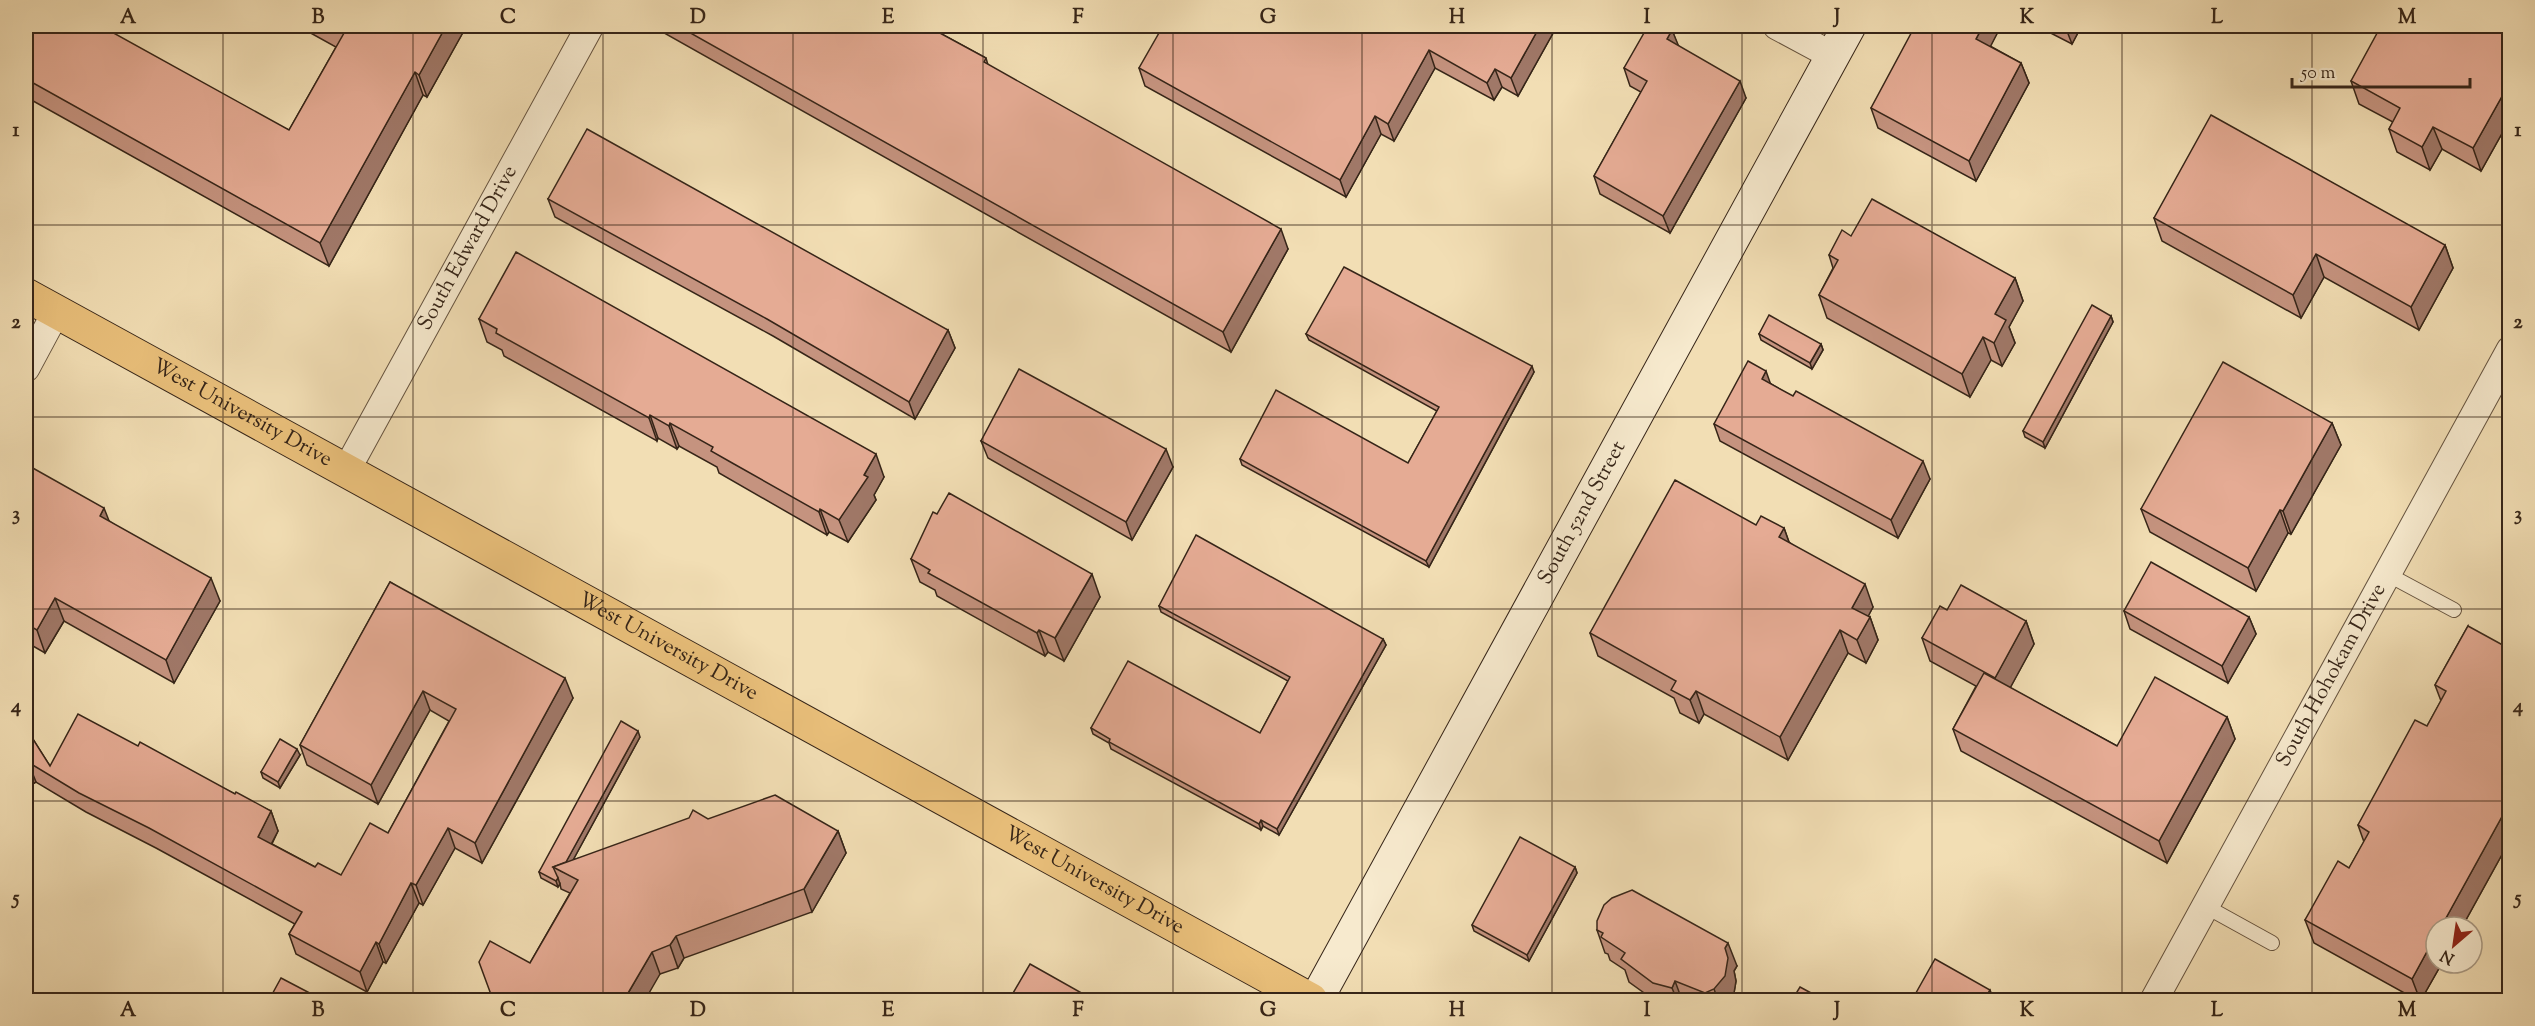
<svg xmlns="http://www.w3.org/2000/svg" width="2535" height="1026" viewBox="0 0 2535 1026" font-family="'Sorts Mill Goudy',serif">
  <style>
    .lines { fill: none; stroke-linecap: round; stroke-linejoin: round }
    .lane-casing { stroke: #65533f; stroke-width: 16 }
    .street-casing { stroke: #65533f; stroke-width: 29 }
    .secondary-casing { stroke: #362518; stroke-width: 35 }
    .primary-casing { stroke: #362518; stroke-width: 35 }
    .lane { stroke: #f7eace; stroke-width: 14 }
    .street { stroke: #f7eace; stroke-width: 27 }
    .secondary { stroke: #f7eace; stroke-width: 33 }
    .primary { stroke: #e9bf7a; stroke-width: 33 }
    .wall { fill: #c5937f; stroke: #362518; stroke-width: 1.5 }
    .shaded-wall { fill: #a07868; stroke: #362518; stroke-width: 1.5 }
    .building { fill: #e5ab94; stroke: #362518; stroke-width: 1.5 }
    .grid { fill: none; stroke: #362518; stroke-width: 1.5; stroke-opacity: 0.55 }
    .labels { text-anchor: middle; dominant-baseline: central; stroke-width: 5; stroke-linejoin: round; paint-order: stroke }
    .street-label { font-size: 21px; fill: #362518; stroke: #f7eace }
    .neatline { fill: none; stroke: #362518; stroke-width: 2 }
    .grid-label { font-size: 20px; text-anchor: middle; font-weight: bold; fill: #362518 }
  </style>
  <rect width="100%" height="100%" fill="#f2deb4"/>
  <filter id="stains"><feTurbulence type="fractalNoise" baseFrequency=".00333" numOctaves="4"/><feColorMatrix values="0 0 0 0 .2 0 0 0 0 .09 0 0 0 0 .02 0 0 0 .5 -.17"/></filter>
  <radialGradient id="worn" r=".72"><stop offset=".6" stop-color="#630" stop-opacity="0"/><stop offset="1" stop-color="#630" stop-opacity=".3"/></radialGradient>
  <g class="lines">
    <!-- lane casing -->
    <g class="lane-casing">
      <g id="lane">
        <polyline points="2387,574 2454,610"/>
        <polyline points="2205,906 2272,943"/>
      </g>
    </g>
    <!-- street casing -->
    <g class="street-casing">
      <g id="street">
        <polyline points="1777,26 1833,56"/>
        <polyline points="26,368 56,312"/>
        <path id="s1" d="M 346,471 L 590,26"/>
        <path id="s2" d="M 2154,1000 L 2510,350"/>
      </g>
    </g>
    <!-- secondary casing -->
    <g class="secondary-casing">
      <g id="secondary">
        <path id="s3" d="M 1316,1000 L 1849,26"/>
      </g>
    </g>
    <!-- primary casing -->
    <g class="primary-casing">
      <g id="primary">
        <path id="s4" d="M 26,295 L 1311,1000"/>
      </g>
    </g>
    <!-- lane -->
    <use href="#lane" class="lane"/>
    <!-- street -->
    <use href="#street" class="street"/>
    <!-- secondary -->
    <use href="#secondary" class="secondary"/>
    <!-- primary -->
    <use href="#primary" class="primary"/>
  </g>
  <!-- wall -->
  <g class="wall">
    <polygon points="26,26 289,130 336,47 298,26 465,26 466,27 427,97 423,95 329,266 26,97"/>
    <polygon points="655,26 927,26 986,58 988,65 1288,249 1231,352 657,29"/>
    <polygon points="1202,26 1557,26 1518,96 1502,87 1494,100 1435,68 1394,141 1381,134 1346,197 1145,86 1139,68"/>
    <polygon points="1959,26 2001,26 1990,46 2021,63 2029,83 1976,181 1878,128 1871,108"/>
    <polygon points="2037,26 2080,26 2081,27 2072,44"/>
    <polygon points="2178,26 2189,26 2186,30"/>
    <polygon points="2510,26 2510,119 2481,171 2442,149 2430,170 2397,152 2389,129 2393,122 2359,104 2351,81"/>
    <polygon points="1672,30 1678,46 1746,98 1670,233 1600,194 1594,176 1641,92 1630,86 1624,68"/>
    <polygon points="548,199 948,330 955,348 915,419 773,336 555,217"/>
    <polygon points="2154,218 2445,245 2453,268 2419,330 2324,277 2301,318 2162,241"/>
    <polygon points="1851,236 2015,278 2023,301 2009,327 2015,343 2002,366 1991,360 1970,397 1827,318 1819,295 1833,268 1829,255"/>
    <polygon points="2111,316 2113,322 2045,448 2025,437 2023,431"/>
    <polygon points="479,319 884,477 874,495 876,500 848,542 829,532 827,535 719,473 717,467 679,446 677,449 658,438 657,441 504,356 502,350 487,342"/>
    <polygon points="1306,334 1534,372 1429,567 1242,465 1240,459 1408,463 1437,411 1309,340"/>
    <polygon points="1759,334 1821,344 1823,350 1812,369 1761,340"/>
    <polygon points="1771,384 1930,479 1898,538 1720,441 1714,424"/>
    <polygon points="2332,423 2341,445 2291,534 2288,533 2256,591 2150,532 2141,509"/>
    <polygon points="981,441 1173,467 1132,540 988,458"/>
    <polygon points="26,478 109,521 220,601 174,683 64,621 45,653 26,642"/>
    <polygon points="1756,525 1784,528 1789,542 1873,607 1868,616 1870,617 1878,640 1866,663 1848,653 1788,760 1704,714 1699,723 1680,713 1674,698 1598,656 1590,633"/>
    <polygon points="911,559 1100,597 1064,661 1048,652 1045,656 937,596 935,590 920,582"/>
    <polygon points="390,582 573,698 482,863 455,848 423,905 419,903 386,963 383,962 367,992 296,954 289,934 295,924 156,848 86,812 36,782 26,788 26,728 50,766 138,746 235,794 271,811 278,831 272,844 315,867 341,875 388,833 449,721 430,710 378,804 307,765 300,745"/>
    <polygon points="1159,606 1383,639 1386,645 1279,835 1263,826 1261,830 1111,749 1109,743 1093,734 1091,728 1260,733 1288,681 1161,612"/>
    <polygon points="1947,610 2026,621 2034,644 2010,688 2117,746 2227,717 2235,739 2167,863 1961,751 1953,729 1976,686 1930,661 1922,638"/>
    <polygon points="2124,611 2249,617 2256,634 2228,683 2130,629"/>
    <polygon points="2468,626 2510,840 2462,927 2436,927 2436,963 2442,963 2421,1000 2417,1000 2314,943 2305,920 2349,868 2364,842 2358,825 2427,726 2441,701 2435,685"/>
    <polygon points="640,737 573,860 708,819 838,831 846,853 812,912 684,958 678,968 660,974 493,1000 530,963 570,893 561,889 560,884 558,887 541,878 539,872"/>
    <polygon points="300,755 280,788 263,778 261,772"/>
    <polygon points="1575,867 1577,873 1529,961 1474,931 1472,925"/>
    <polygon points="1597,930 1737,966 1734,971 1736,981 1733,999 1732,1000 1654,1000 1629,982 1625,970 1610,960 1608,954 1605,953"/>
  </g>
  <!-- shaded-wall -->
  <g class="shaded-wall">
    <polygon points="446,26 465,26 466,27 427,97 419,75"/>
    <polygon points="1540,26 1557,26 1518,96 1511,78"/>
    <polygon points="1983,26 2001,26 1984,59 1976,39"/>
    <polygon points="2065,26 2080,26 2081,27 2072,44"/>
    <polygon points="1672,30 1679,47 1667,39"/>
    <polygon points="1429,50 1435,68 1394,141 1388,124"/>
    <polygon points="2021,63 2029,83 1976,181 1969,161"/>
    <polygon points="1495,69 1502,87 1494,100 1487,83"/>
    <polygon points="415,72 423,95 329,266 320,243"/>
    <polygon points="1740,81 1746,98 1670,233 1663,216"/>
    <polygon points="2510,82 2510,119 2481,171 2473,148"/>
    <polygon points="1375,116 1381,134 1346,197 1340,180"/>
    <polygon points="2433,127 2442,149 2430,170 2422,147"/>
    <polygon points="1281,229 1288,249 1231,352 1223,332"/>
    <polygon points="2445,245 2453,268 2419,330 2411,307"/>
    <polygon points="2316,254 2324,277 2301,318 2293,295"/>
    <polygon points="2015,278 2023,301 2009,327 2015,343 2002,366 1994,343 1995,314"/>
    <polygon points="2111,316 2113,322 2045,448 2043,442"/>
    <polygon points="948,330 955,348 915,419 909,402"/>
    <polygon points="1983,337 1991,360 1970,397 1962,374"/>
    <polygon points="1821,344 1823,350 1812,369 1810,363"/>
    <polygon points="1532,366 1534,372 1429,567 1426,561"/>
    <polygon points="1766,371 1772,388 1762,379"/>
    <polygon points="650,415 658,438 657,441 649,418"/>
    <polygon points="670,423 679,446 677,449 669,426"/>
    <polygon points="2332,423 2341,445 2291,534 2283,511"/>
    <polygon points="1166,449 1173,467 1132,540 1126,522"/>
    <polygon points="876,454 884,477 874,495 876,500 848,542 839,520"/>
    <polygon points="1923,461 1930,479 1898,538 1891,520"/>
    <polygon points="104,508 113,531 100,516"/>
    <polygon points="820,509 829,532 827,535 819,512"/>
    <polygon points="2280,510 2288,533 2256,591 2248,568"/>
    <polygon points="1784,528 1792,551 1779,537"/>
    <polygon points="1092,574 1100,597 1064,661 1055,638"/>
    <polygon points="211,578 220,601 174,683 166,660"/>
    <polygon points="1865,584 1873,607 1861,630 1852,608"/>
    <polygon points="55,598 64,621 45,653 37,630"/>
    <polygon points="1870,617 1878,640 1866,663 1857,640"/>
    <polygon points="2249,617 2256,634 2228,683 2222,666"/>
    <polygon points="2026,621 2034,644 2003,701 1995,678"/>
    <polygon points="1039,630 1048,652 1045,656 1037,633"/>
    <polygon points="1840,630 1848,653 1788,760 1780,737"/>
    <polygon points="1383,639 1386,645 1279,835 1277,829"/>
    <polygon points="565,678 573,698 482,863 475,843"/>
    <polygon points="423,691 430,710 378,804 371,785"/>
    <polygon points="1696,691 1704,714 1699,723 1690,700"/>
    <polygon points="2227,717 2235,739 2167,863 2159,841"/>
    <polygon points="638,731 640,737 566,873 561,871"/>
    <polygon points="297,749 300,755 280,788 278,782"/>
    <polygon points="28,762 36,782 26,788 26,764"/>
    <polygon points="2510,802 2510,840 2462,927 2441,927"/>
    <polygon points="271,811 278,831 265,856 258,837"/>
    <polygon points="1261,820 1263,826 1261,830 1259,824"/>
    <polygon points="448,828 455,848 423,905 416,885"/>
    <polygon points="838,831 846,853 812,912 804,889"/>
    <polygon points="1575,867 1577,873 1529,961 1527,955"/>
    <polygon points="558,878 560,884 558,887 556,881"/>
    <polygon points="411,883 419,903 386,963 379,944"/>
    <polygon points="2436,935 2436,963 2442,963 2421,1000 2420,1000 2412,979"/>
    <polygon points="676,936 684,958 678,968 670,945"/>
    <polygon points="376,942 383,962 367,992 360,972"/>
    <polygon points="1728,943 1737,966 1734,971 1736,981 1733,999 1732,1000 1718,1000 1714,989 1725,948"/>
    <polygon points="652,952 660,974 645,1000 624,1000"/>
    <polygon points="1675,981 1682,1000 1677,1000 1672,988"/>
    <polygon points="1990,990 1994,1000 1984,1000"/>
  </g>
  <!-- building -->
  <g class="building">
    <polygon points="26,26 101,26 289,130 344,33 331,26 446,26 419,75 415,72 320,243 26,79"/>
    <polygon points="678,26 927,26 986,58 984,62 1281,229 1223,332"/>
    <polygon points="1163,26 1540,26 1511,78 1495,69 1487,83 1429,50 1388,124 1375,116 1340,180 1139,68"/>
    <polygon points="1648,26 1665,26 1672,30 1667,39 1740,81 1663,216 1594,176 1647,81 1624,68"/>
    <polygon points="1915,26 1955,26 1958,27 1959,26 1983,26 1976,39 2021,63 1969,161 1871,108"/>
    <polygon points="2381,26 2510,26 2510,82 2473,148 2433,127 2422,147 2389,129 2400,108 2351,81"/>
    <polygon points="2211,115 2445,245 2411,307 2316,254 2293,295 2154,218"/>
    <polygon points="587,129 948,330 909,402 767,319 548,199"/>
    <polygon points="1872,199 2015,278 1995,314 2006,320 1994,343 1983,337 1962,374 1819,295 1838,260 1829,255 1842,230 1851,236"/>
    <polygon points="516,252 876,454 864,475 868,477 839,520 820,509 819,512 734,464 711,451 713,447 670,423 669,426 650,415 649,418 496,333 497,329 479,319"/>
    <polygon points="1344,267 1532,366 1426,561 1240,459 1276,390 1408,463 1439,407 1306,334"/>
    <polygon points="2092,305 2111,316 2043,442 2023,431"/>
    <polygon points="1769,315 1821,344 1810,363 1759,334"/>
    <polygon points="1748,361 1766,371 1762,379 1793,396 1796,391 1923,461 1891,520 1714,424"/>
    <polygon points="2223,362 2332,423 2283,511 2280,510 2248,568 2141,509"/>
    <polygon points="1019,369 1166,449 1126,522 981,441"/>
    <polygon points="31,467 104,508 100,516 211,578 166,660 55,598 37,630 26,624 26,478"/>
    <polygon points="1675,480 1756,525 1761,516 1784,528 1779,537 1865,584 1852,608 1870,617 1857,640 1840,630 1780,737 1696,691 1690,700 1671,690 1676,681 1590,633"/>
    <polygon points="949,493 1092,574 1055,638 1039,630 1037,633 928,573 930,570 911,559 933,512 937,514"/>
    <polygon points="1196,535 1383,639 1277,829 1261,820 1259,824 1109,742 1110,739 1091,728 1128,661 1260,733 1290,677 1159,606"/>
    <polygon points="2151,562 2249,617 2222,666 2124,611"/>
    <polygon points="390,582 565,678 475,843 448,828 416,885 411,883 379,944 376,942 360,972 289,934 302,912 149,828 79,793 28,762 26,764 26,728 50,766 78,714 138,746 140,742 235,794 236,792 271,811 258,837 315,867 318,863 341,875 370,823 388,833 456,709 423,691 371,785 300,745"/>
    <polygon points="1961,585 2026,621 1995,678 1922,638 1940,606 1947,610"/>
    <polygon points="2468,626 2510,649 2510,802 2441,927 2436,927 2436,935 2412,979 2305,920 2338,861 2349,868 2369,832 2358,825 2415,720 2427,726 2446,691 2435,685"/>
    <polygon points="1984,673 2117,746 2155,677 2227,717 2159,841 1953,729"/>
    <polygon points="621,721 638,731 566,862 553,867 558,878 556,881 539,872"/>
    <polygon points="280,739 297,749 278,782 261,772"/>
    <polygon points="775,795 838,831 804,889 676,936 670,945 652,952 624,1000 493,1000 479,962 490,941 530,963 578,880 553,867 689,818 693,810 708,819"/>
    <polygon points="1520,837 1575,867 1527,955 1472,925"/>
    <polygon points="1632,890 1728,943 1725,948 1728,958 1725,976 1714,989 1705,993 1675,981 1672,988 1653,983 1621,959 1625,953 1601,937 1603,933 1597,930 1597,921 1604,905 1612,898"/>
    <polygon points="1935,959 1990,990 1984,1000 1912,1000"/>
    <polygon points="1030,964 1094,1000 1009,1000"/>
    <polygon points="281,978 323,1000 269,1000"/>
    <polygon points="1800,987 1824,1000 1792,1000"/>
  </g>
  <!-- grid -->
  <path class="grid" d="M 223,26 L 223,1000M 413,26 L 413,1000M 603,26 L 603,1000M 793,26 L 793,1000M 983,26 L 983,1000M 1173,26 L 1173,1000M 1362,26 L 1362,1000M 1552,26 L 1552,1000M 1742,26 L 1742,1000M 1932,26 L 1932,1000M 2122,26 L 2122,1000M 2312,26 L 2312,1000M 26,225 L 2510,225M 26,417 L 2510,417M 26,609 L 2510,609M 26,801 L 2510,801"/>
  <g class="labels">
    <!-- street labels -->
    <g class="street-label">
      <text stroke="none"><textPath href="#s1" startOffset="254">South Edward Drive</textPath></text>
      <text stroke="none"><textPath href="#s4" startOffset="246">West University Drive</textPath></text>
      <text stroke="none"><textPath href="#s3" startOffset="555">South 52nd Street</textPath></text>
      <text stroke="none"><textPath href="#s4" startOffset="732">West University Drive</textPath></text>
      <text stroke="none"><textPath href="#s2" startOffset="370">South Hohokam Drive</textPath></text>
      <text stroke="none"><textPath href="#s4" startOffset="1218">West University Drive</textPath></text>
    </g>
  </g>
  <!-- margin -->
  <rect width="2535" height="1026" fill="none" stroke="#f2deb4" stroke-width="66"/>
  <!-- north arrow -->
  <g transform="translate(2454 945) rotate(209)"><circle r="28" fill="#f7eace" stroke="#aa9b85" stroke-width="1.5"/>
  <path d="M0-4.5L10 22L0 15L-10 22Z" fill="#8f2418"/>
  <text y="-9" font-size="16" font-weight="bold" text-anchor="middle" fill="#362518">N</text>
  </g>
  <!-- scale -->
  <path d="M2292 78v9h178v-9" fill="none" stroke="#362518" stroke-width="3"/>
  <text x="2301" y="78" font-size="18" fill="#362518" stroke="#f7eace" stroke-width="4.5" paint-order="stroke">50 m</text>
  <rect x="33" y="33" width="2469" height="960" class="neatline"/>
  <g class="grid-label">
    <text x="128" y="23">A</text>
    <text x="318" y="23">B</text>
    <text x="508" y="23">C</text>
    <text x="698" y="23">D</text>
    <text x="888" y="23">E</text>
    <text x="1078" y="23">F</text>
    <text x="1268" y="23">G</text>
    <text x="1457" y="23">H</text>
    <text x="1647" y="23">I</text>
    <text x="1837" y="23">J</text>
    <text x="2027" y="23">K</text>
    <text x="2217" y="23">L</text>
    <text x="2407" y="23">M</text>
    <text x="16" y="136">1</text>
    <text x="2518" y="136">1</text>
    <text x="16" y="328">2</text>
    <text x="2518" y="328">2</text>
    <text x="16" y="520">3</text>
    <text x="2518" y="520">3</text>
    <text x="16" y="712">4</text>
    <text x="2518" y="712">4</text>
    <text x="16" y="904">5</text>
    <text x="2518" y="904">5</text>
    <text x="128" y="1016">A</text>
    <text x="318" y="1016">B</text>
    <text x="508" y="1016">C</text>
    <text x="698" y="1016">D</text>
    <text x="888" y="1016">E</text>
    <text x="1078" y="1016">F</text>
    <text x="1268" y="1016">G</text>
    <text x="1457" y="1016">H</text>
    <text x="1647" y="1016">I</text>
    <text x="1837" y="1016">J</text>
    <text x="2027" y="1016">K</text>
    <text x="2217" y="1016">L</text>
    <text x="2407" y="1016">M</text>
  </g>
  <rect width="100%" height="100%" filter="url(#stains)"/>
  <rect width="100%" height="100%" fill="url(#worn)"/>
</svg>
